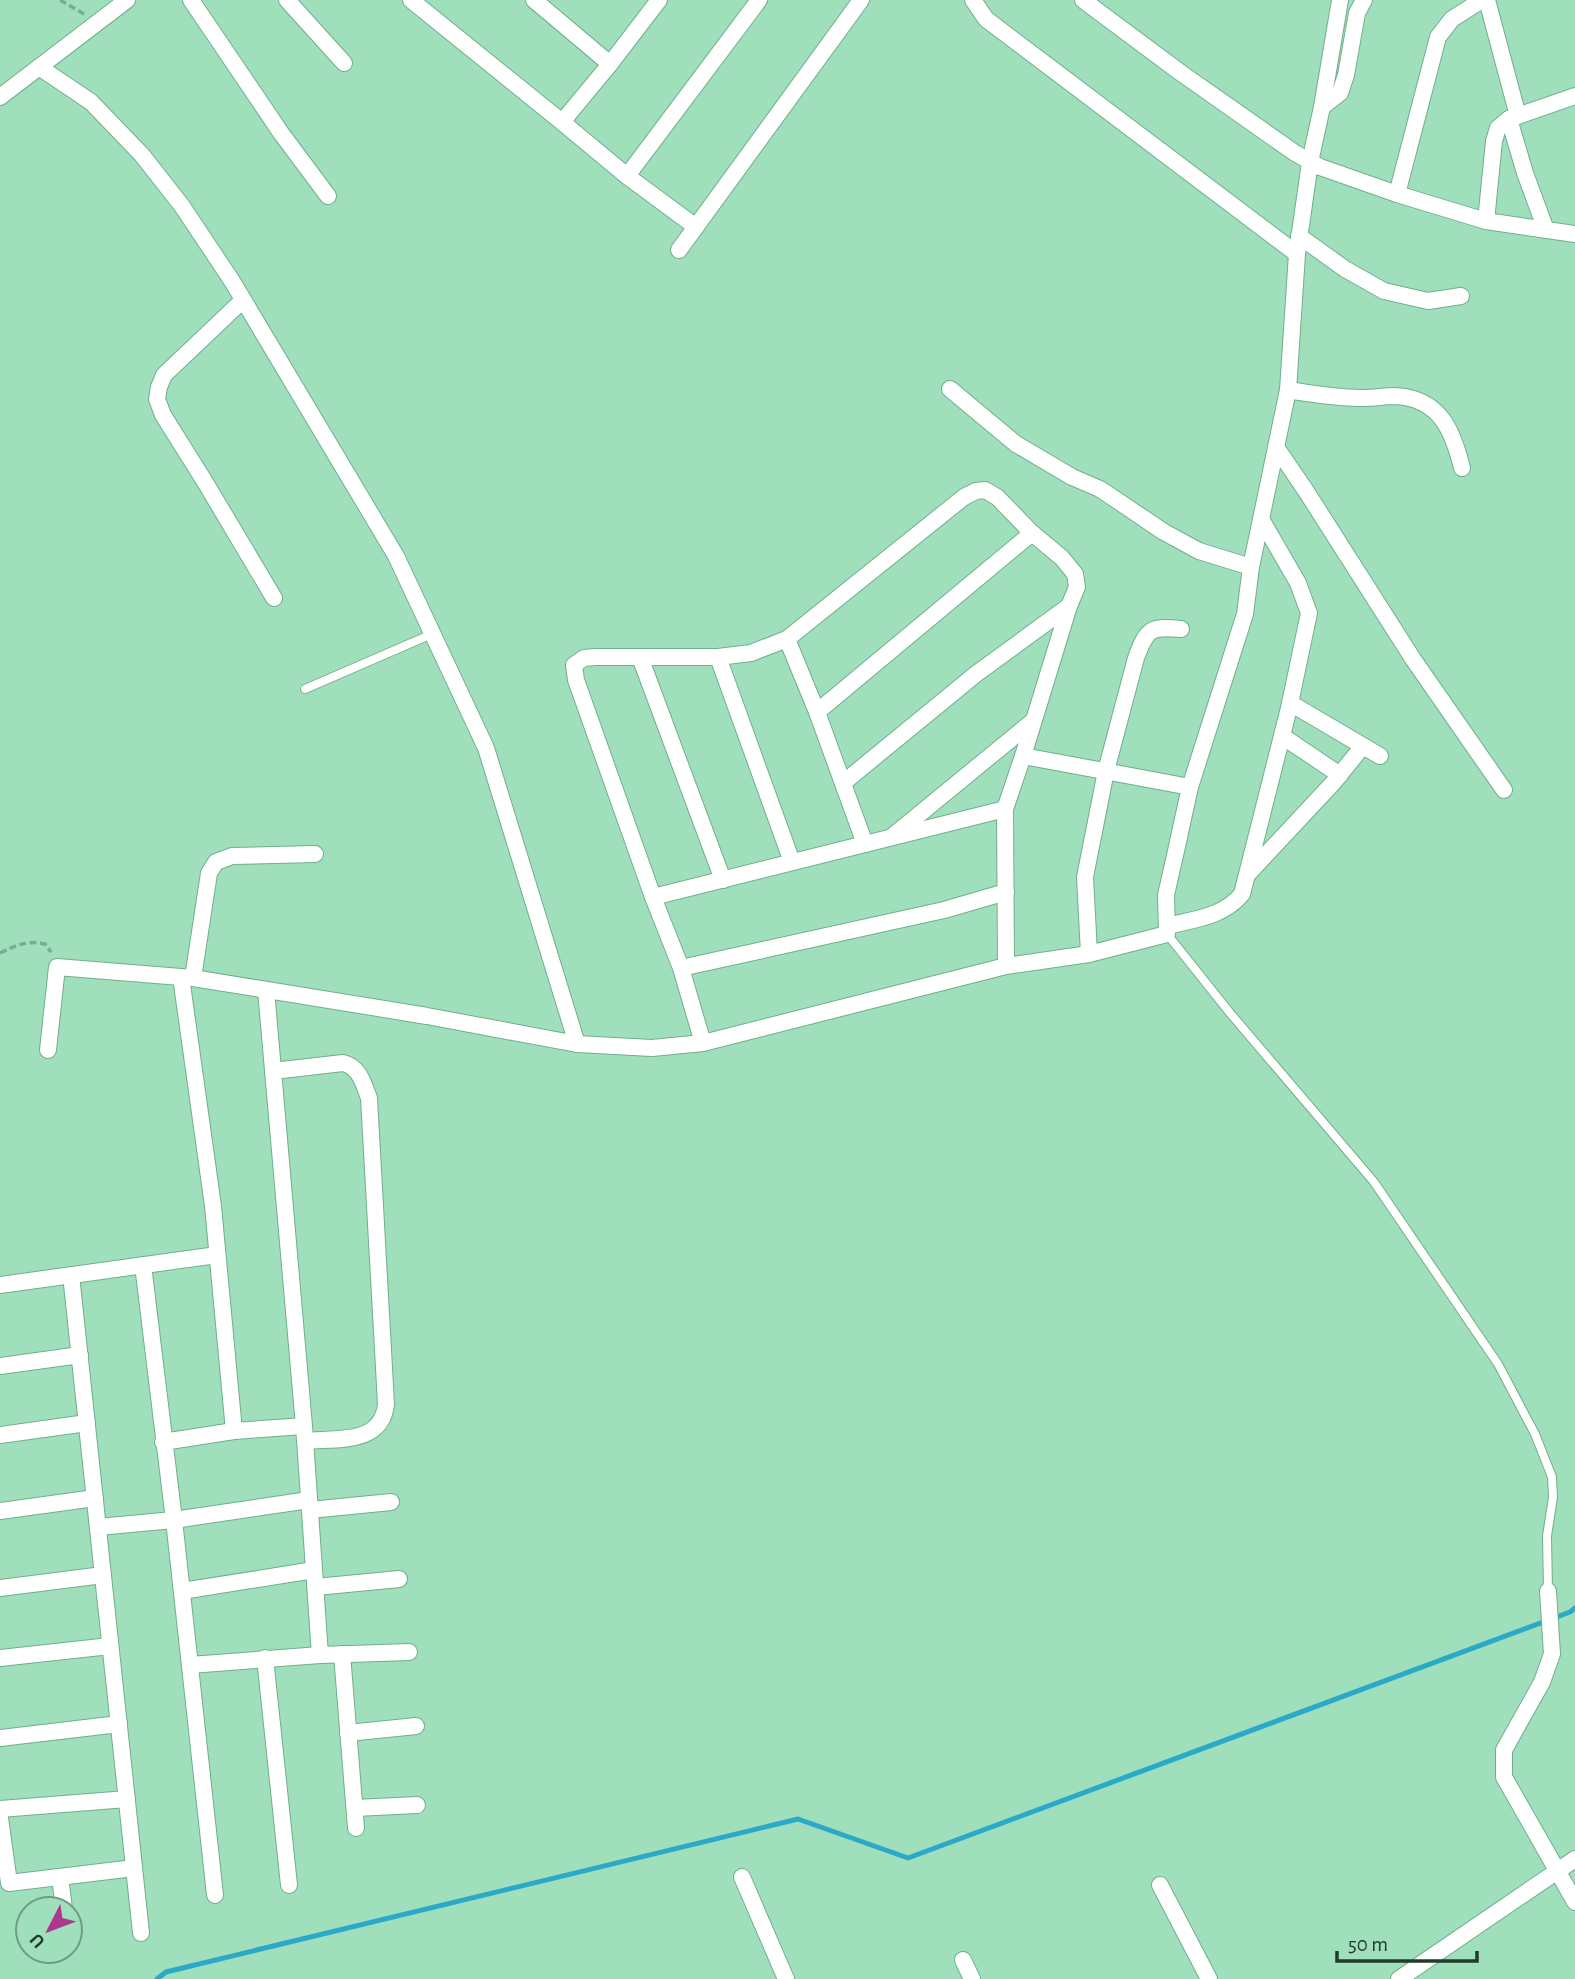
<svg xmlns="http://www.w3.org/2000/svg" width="1575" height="1979" viewBox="0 0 1575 1979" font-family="'Alegreya Sans',sans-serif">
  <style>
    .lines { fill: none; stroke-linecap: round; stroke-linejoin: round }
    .stream { stroke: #2ba9c8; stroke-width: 5 }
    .lane-casing { stroke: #71af8c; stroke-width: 10 }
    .street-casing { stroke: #71af8c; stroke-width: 18 }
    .path { stroke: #79ad8f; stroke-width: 3.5; stroke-dasharray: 7 3.5; stroke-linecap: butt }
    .lane { stroke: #fff; stroke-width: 8 }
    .street { stroke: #fff; stroke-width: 16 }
  </style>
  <rect width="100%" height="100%" fill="#a0dfbb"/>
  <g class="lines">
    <!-- stream -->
    <polyline class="stream" points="157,1979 166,1972 798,1819 908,1858 1570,1612 1575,1608"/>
    <!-- lane casing -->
    <g class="lane-casing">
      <g id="lane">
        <polyline points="305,689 432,634"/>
        <polyline points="1167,934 1230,1013 1374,1182 1498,1364 1535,1434 1552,1477 1553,1497 1547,1536 1548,1591"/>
      </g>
    </g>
    <!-- street casing -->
    <g class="street-casing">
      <g id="street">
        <polyline points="191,0 281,133 328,196"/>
        <polyline points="287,0 344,63"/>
        <polyline points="411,0 562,122 610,64 659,0"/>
        <polyline points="534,0 610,64"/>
        <polyline points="973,0 986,19 1297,254"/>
        <polyline points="1083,0 1181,73 1295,153 1320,167 1397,194 1486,221 1575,234"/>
        <polyline points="1487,0 1518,116"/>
        <polyline points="39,67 91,102 142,155 182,206 232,281 396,556 486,748 577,1044"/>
        <polyline points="0,97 127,0"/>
        <polyline points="1322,107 1340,93 1346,75 1357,13 1364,0"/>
        <polyline points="1509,119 1525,173 1546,230"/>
        <polyline points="562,122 627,176 696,227"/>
        <polyline points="627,176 759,0"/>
        <polyline points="1397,194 1438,37 1452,19 1482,0"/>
        <polyline points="1486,221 1494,141 1498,128 1509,119 1575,96"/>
        <polyline points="1299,236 1345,269 1384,291 1428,301 1461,296"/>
        <polyline points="679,250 861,0"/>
        <polyline points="243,300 164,375 159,387 157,399 163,415 205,482 274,598"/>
        <polyline points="950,389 1016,444 1072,477 1100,489 1164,532 1199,551 1251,567"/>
        <path d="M 1288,390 C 1312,394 1338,398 1363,398 C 1374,398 1385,396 1395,396 C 1440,398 1453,431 1462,468"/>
        <polyline points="1276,447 1306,491 1413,659 1504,790"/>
        <polyline points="787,639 964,497 976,491 985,490 997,497 1032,533 1062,558 1075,574 1077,587 1069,606 976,674 843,783"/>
        <polyline points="640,657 723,880"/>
        <polyline points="718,657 792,862"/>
        <polyline points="1290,703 1380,756"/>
        <polyline points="817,712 1032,533"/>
        <polyline points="1282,736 1340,775"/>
        <polyline points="1023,756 1069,606"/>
        <polyline points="894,835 1033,721"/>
        <polyline points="865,844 817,712 787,639 751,653 718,657 596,657 584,658 574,665 576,680 653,897 681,968 703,1043 1006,966 1089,954 1167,934 1166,895 1176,851 1190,787 1245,614 1251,567 1288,390 1297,254 1310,162 1322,107 1340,0"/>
        <polyline points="1247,875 1333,783 1363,746"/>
        <polyline points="653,897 1005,809"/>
        <path d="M 1167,926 C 1195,919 1223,917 1242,894 L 1289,708 L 1309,613 L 1298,583 L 1261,519"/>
        <path d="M 1089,954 L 1085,877 L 1106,771 L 1136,658 C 1147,628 1151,626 1181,629"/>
        <polyline points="1006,966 1005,809 1023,756 1190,787"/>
        <polyline points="681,968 944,910 1006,892"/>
        <polyline points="181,977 213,1206 234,1431"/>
        <polyline points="193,978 209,873 216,862 232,856 315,854"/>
        <polyline points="266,990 304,1426 320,1655"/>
        <polyline points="48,1050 57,967 193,978 427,1016 577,1044 652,1048 703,1043"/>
        <path d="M 273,1071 L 343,1063 C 360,1067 363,1083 369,1098 L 386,1404 C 382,1445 337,1438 305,1441"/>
        <polyline points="143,1265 174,1520 215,1895"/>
        <polyline points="71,1275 141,1933"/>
        <polyline points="0,1285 217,1255"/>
        <polyline points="0,1366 80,1355"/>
        <polyline points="0,1435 87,1423"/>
        <polyline points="163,1442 234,1431 304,1426"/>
        <polyline points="310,1510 391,1502"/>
        <polyline points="0,1511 95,1498"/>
        <polyline points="98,1527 174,1520 309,1500"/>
        <polyline points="316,1587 399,1579"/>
        <polyline points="0,1588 103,1575"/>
        <polyline points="182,1591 314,1570"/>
        <polyline points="1548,1591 1552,1654 1542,1682 1504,1750 1504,1777 1575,1902"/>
        <polyline points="342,1654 356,1828"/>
        <polyline points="0,1658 110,1646"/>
        <polyline points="265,1658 289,1885"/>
        <polyline points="190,1665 320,1655 409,1652"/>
        <polyline points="348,1733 416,1726"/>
        <polyline points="0,1738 119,1724"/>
        <polyline points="355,1808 417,1805"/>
        <polyline points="0,1809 127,1799"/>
        <polyline points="0,1818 9,1883 134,1868"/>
        <polyline points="60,1877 64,1909"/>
        <polyline points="742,1877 786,1979"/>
        <polyline points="1160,1885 1209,1979"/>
        <polyline points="963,1960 972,1979"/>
        <polyline points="1399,1979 1575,1859"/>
      </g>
    </g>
    <!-- path -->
    <g class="path">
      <polyline points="60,0 84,14"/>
      <path d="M 0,953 C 17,945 26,940 45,944 L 51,952"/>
    </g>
    <!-- lane -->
    <use href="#lane" class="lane"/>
    <!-- street -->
    <use href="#street" class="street"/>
  </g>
  <!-- north arrow -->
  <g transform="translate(49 1930) rotate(228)"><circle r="33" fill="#a0dfbb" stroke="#6d9d82" stroke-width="2"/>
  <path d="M0-5L12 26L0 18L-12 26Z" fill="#ac378f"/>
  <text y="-10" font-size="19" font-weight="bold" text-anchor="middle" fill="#213b2d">U</text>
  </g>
  <!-- scale -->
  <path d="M1337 1951v10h140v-10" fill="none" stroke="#213b2d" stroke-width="3.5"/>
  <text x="1348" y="1951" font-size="21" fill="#213b2d" stroke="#a0dfbb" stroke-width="5" paint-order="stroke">50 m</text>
</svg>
